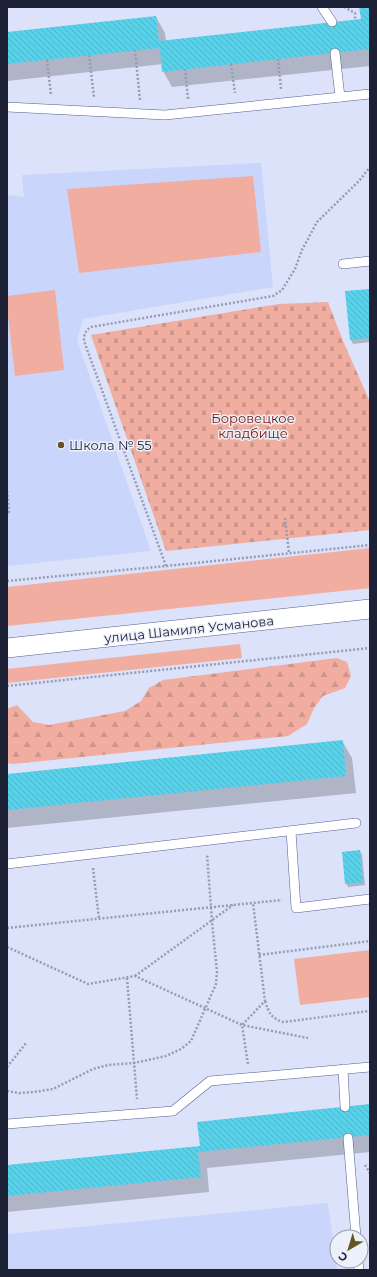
<svg xmlns="http://www.w3.org/2000/svg" width="377" height="1277" viewBox="0 0 377 1277" font-family="Montserrat,sans-serif">
  <style>
    .built { fill: #cad5fc }
    .grass { fill: #f1ad9f }
    .forest { fill: url(#forest-firs) }
    .cemetery { fill: url(#cemetery-stones) }
    .shadow { fill: #0003 }
    .building { fill: url(#building-back-hatch) }
    .lines { fill: none; stroke-linecap: round; stroke-linejoin: round }
    .service-casing { stroke: #546092; stroke-width: 10 }
    .minor-casing { stroke: #546092; stroke-width: 20 }
    .path { stroke: #969cb3; stroke-width: 2.5; stroke-dasharray: 2 2; stroke-linecap: butt }
    .service { stroke: #fff; stroke-width: 9 }
    .minor { stroke: #fff; stroke-width: 19 }
    .poi-dot { fill: #645522; stroke: #ecf0fb; stroke-width: 1.5 }
    .labels { text-anchor: middle; dominant-baseline: central; stroke-width: 3; stroke-linejoin: round; paint-order: stroke }
    .park-label { font-size: 13px; fill: #7e1300; stroke: #ecf0fb }
    .poi-label { font-size: 13px; fill: #1c2136; stroke: #ecf0fb; text-anchor: start }
    .street-label { font-size: 13px; fill: #1c2136; stroke: #ecf0fb }
  </style>
  <defs>
    <pattern id="forest-firs" width="22" height="20" patternUnits="userSpaceOnUse"><rect width="22" height="20" fill="#f1ad9f"/><path d="M5 1l3.5 6h-7zM16 11l3.5 6h-7z" fill="#ce958a"/></pattern>
    <pattern id="cemetery-stones" width="16" height="16" patternUnits="userSpaceOnUse"><rect width="16" height="16" fill="#f1ad9f"/><path d="M2 7V4a2 2 0 0 1 4 0v3zM10 15v-3a2 2 0 0 1 4 0v3z" fill="#ce958a"/></pattern>
    <pattern id="building-back-hatch" width="6" height="6" patternUnits="userSpaceOnUse"><rect width="6" height="6" fill="#56d3eb"/><path d="M-1 5l2 2M0 0l6 6M5-1l2 2" fill="none" stroke="#4ab5ca"/></pattern>
  </defs>
  <rect width="100%" height="100%" fill="#dbe2f9"/>
  <!-- built -->
  <g class="built">
    <polygon points="261,163 273,287 83,319 77,340 151,551 7,566 7,195 24,197 22,175"/>
    <polygon points="328,1203 337,1270 7,1270 7,1234"/>
  </g>
  <!-- grass -->
  <g class="grass">
    <polygon points="253,176 261,252 79,273 67,189"/>
    <polygon points="55,290 64,370 15,376 7,307 7,296"/>
    <polygon points="370,548 370,588 7,626 7,587"/>
    <polygon points="240,644 242,658 7,683 7,669"/>
    <polygon points="370,950 370,997 300,1005 294,959"/>
  </g>
  <!-- forest -->
  <polygon class="forest" points="337,658 347,662 351,676 345,688 323,696 314,708 307,724 288,736 13,764 7,763 7,709 17,705 33,722 49,725 125,711 141,701 149,688 163,680"/>
  <!-- cemetery -->
  <polygon class="cemetery" points="328,302 343,341 370,402 370,530 166,551 91,335 279,304"/>
  <!-- shadow -->
  <g class="shadow">
    <polygon points="360,7 370,7 370,66 172,87 163,71 163,64 7,81 7,33 156,17 165,33 166,41 362,20"/>
    <polygon points="370,290 370,342 353,344 351,340"/>
    <polygon points="342,741 352,758 356,793 7,828 7,775"/>
    <polygon points="360,851 362,855 365,885 348,887 346,883"/>
    <polygon points="370,1106 370,1152 207,1168 209,1192 7,1212 7,1166 201,1147"/>
  </g>
  <!-- building -->
  <g class="building">
    <polygon points="359,7 370,7 370,49 162,72 160,48 7,64 7,32 156,16 159,41 361,19"/>
    <polygon points="370,289 370,338 350,340 345,291"/>
    <polygon points="343,740 346,776 7,810 7,774"/>
    <polygon points="360,850 363,882 345,884 342,852"/>
    <polygon points="370,1104 370,1135 198,1152 201,1177 7,1196 7,1165 200,1146 197,1122"/>
  </g>
  <g class="lines">
    <!-- service casing -->
    <g class="service-casing">
      <g id="service">
        <polyline points="322,7 332,22"/>
        <polyline points="335,53 340,97"/>
        <polyline points="7,107 165,115 370,94"/>
        <polyline points="343,264 370,261"/>
        <polyline points="291,831 296,908 370,899"/>
        <polyline points="7,864 356,823"/>
        <polyline points="343,1069 345,1107"/>
        <polyline points="7,1124 173,1111 210,1081 370,1067"/>
        <polyline points="348,1138 356,1237"/>
        <polyline points="358,1261 359,1270"/>
      </g>
    </g>
    <!-- minor casing -->
    <g class="minor-casing">
      <polyline id="minor" points="7,648 370,609"/>
    </g>
    <!-- path -->
    <g class="path">
      <polyline points="344,7 355,13 355,20"/>
      <polyline points="135,50 140,100"/>
      <polyline points="89,55 94,97"/>
      <polyline points="278,59 281,89"/>
      <polyline points="47,60 51,95"/>
      <polyline points="231,64 235,93"/>
      <polyline points="185,69 188,99"/>
      <polyline points="7,491 9,512 7,512"/>
      <polyline points="285,518 289,553"/>
      <path d="M 166,566 L 84,341 C 84,334 85,331 91,327 L 273,296 L 282,290 L 295,269 L 302,250 L 317,222 L 359,181 L 370,167"/>
      <polyline points="7,581 166,566 370,545"/>
      <polyline points="7,686 370,648"/>
      <polyline points="93,868 99,919"/>
      <polyline points="7,928 282,900"/>
      <polyline points="7,947 88,984 135,976 242,1025 308,1038"/>
      <polyline points="259,955 370,941"/>
      <polyline points="135,976 233,905"/>
      <polyline points="127,978 137,1099"/>
      <path d="M 265,1001 C 269,1013 271,1018 283,1022 L 370,1011"/>
      <polyline points="248,1064 242,1025 265,1001 253,903"/>
      <polyline points="7,1067 27,1042"/>
      <polyline points="7,1091 19,1093 34,1092 53,1089 93,1069 108,1065 134,1063 166,1056 181,1049 191,1041 216,984 217,972 212,921 207,854"/>
      <polyline points="365,1165 370,1173"/>
    </g>
    <!-- service -->
    <use href="#service" class="service"/>
    <!-- minor -->
    <use href="#minor" class="minor"/>
  </g>
  <!-- markers -->
  <circle class="poi-dot" cx="61" cy="445" r="4"/>
  <g class="labels">
    <!-- park labels -->
    <g class="park-label">
      <text x="253" y="418">Боровецкое<tspan x="253" dy="15">кладбище</tspan></text>
    </g>
    <!-- poi labels -->
    <g class="poi-label">
      <text x="69" y="445">Школа № 55</text>
    </g>
    <!-- street labels -->
    <g class="street-label">
      <text transform="translate(189 629) rotate(-6)">улица Шамиля Усманова</text>
    </g>
  </g>
  <!-- border -->
  <rect width="377" height="1277" fill="none" stroke="#1c2136" stroke-width="16"/>
  <!-- north arrow -->
  <g transform="translate(349 1249) rotate(218)"><circle r="19" fill="#ecf0fb" stroke="#999dac"/>
  <path d="M0-3L7 15L0 10L-7 15Z" fill="#645522"/>
  <text y="-6" font-size="11" font-weight="bold" text-anchor="middle" fill="#1c2136">С</text>
  </g>
</svg>
